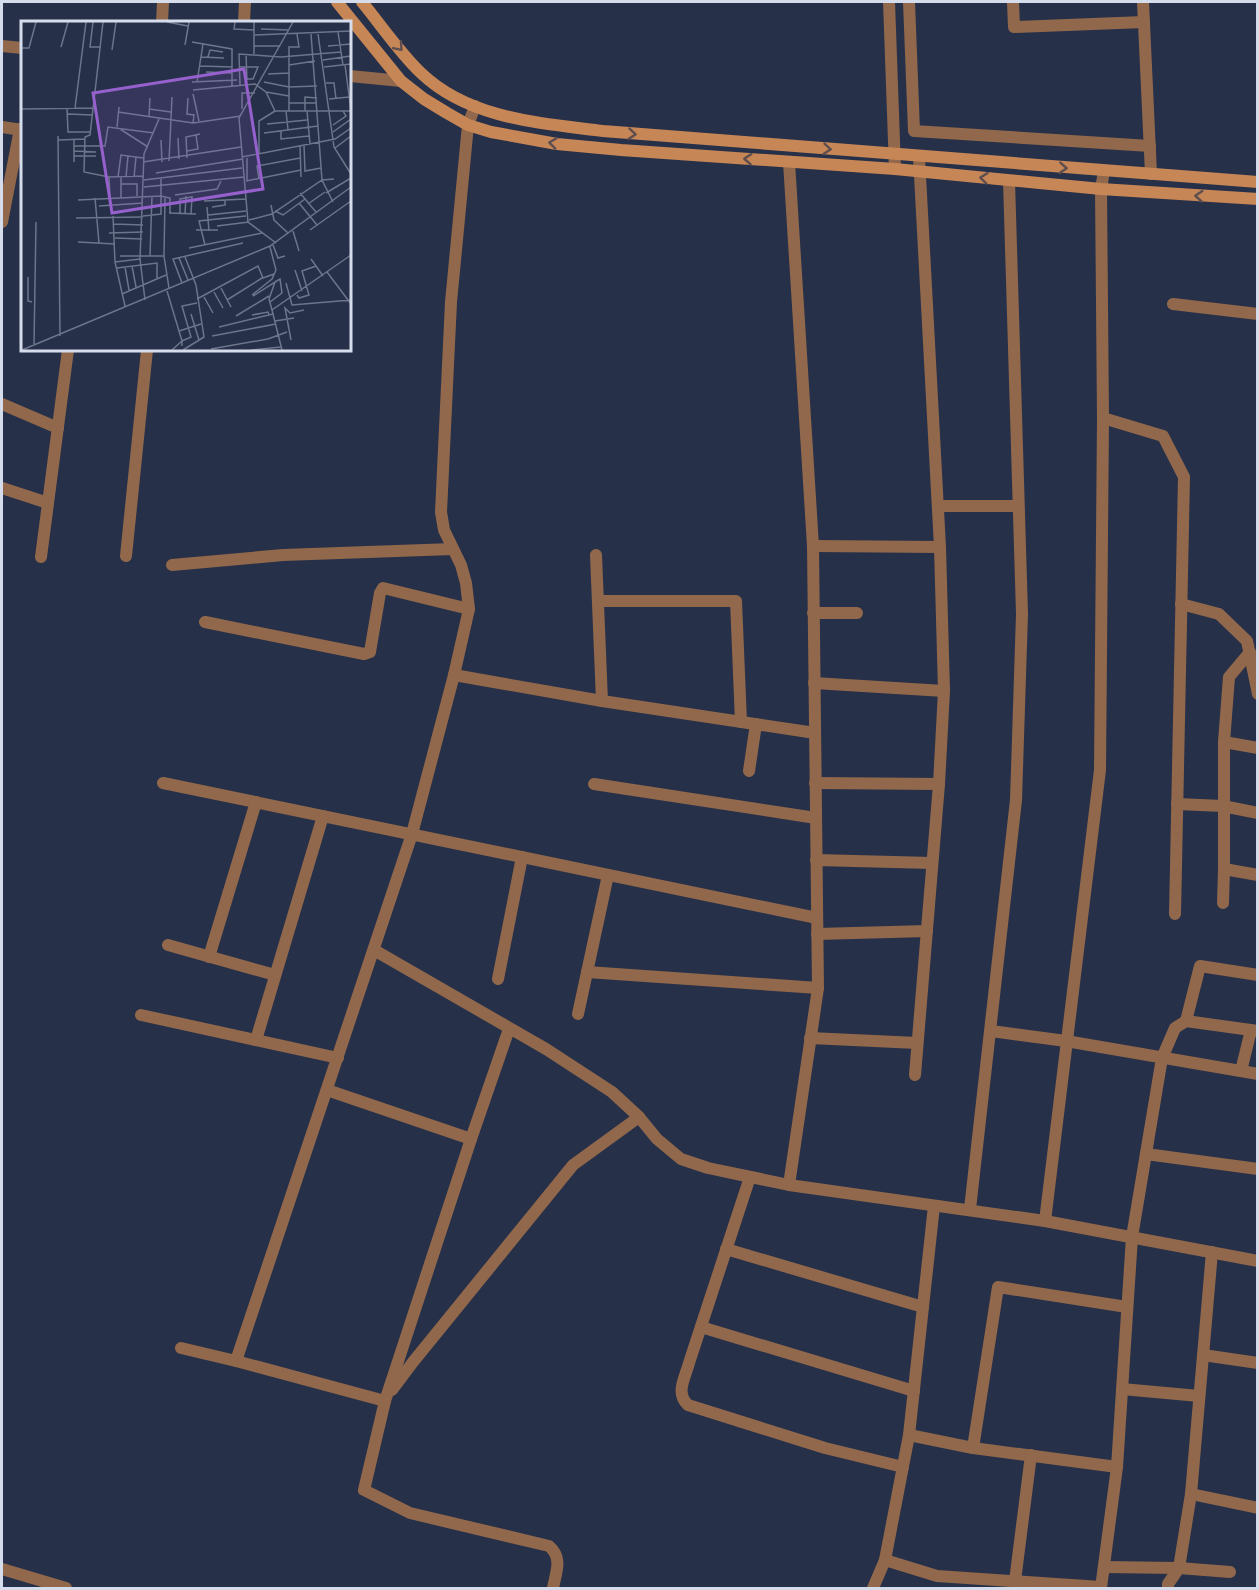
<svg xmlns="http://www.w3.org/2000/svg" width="1259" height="1590" viewBox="0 0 1259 1590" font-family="'Noto Sans',sans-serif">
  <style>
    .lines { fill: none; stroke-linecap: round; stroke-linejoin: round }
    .minor { stroke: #91684b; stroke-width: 12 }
    .tertiary { stroke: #91684b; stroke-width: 12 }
    .secondary { stroke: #c78656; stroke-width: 12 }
    .oneway { stroke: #5e4e4e }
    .inset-road { fill: none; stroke: #6c758b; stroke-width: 1.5 }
    .view { fill: #9661cd; fill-opacity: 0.15; stroke: #9661cd; stroke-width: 3 }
    .inset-edge { fill: none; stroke: #d5dded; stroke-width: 3 }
  </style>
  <rect width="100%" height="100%" fill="#263049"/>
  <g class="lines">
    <!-- minor -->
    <g class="minor">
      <polyline points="909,2 914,131 1150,146"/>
      <polyline points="1013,2 1014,27 1144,22"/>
      <polyline points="1143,2 1151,174"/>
      <polyline points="162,22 163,2"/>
      <polyline points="244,22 245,2"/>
      <polyline points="2,46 22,48"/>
      <polyline points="350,76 401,81"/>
      <polyline points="2,127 22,130"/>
      <polyline points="789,162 813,546 818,988 789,1185"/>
      <polyline points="2,222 20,129"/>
      <polyline points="1173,304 1258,314"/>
      <polyline points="2,404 58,428"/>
      <polyline points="1103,418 1163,436 1184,477 1175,914"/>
      <polyline points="2,488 48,503"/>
      <polyline points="938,506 1018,506"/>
      <polyline points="813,546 940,547"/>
      <polyline points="596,555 602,701 815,733"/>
      <polyline points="126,556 147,350"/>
      <polyline points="41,557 68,350"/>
      <polyline points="172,565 283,555 453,549"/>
      <polyline points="598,601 736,601 741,722"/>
      <polyline points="1181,604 1219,614 1247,641 1258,694"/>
      <polyline points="813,613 857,613"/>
      <polyline points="205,622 364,654 370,652 380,593 383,588 469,609"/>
      <polyline points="454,675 602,701"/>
      <polyline points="814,683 944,691"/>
      <polyline points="1224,742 1229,677 1250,652"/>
      <polyline points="1258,748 1224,742 1224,869 1258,875"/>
      <polyline points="749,771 756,724"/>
      <polyline points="163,783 817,918"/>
      <polyline points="815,783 939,784"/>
      <polyline points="594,784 816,818"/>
      <polyline points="1177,804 1223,806 1258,813"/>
      <polyline points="816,860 932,863"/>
      <polyline points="1223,903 1224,869"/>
      <polyline points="817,934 927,931"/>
      <polyline points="168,945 275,975"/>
      <polyline points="374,950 546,1049 612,1092 639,1117 657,1139 681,1159 708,1168 789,1185 1045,1221 1258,1261"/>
      <polyline points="209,957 256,802"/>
      <polyline points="587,972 818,988"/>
      <polyline points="498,979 522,857"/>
      <polyline points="578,1014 608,875"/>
      <polyline points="141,1015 338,1058"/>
      <polyline points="1186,1021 1200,966 1258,975"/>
      <path d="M 509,1029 L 471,1139 L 385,1401 L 364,1490 L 410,1513 L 549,1546 C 563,1558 556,1572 553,1588"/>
      <polyline points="991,1031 1066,1041 1258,1074"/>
      <polyline points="810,1038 917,1043"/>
      <polyline points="256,1040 323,816"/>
      <polyline points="1241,1071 1251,1030"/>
      <polyline points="915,1075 939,784 944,691 940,547 919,157"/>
      <polyline points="327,1090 471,1139"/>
      <polyline points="1146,1154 1258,1169"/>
      <path d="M 750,1177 L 689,1363 C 685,1378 675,1393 688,1405 L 825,1448 L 903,1467"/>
      <polyline points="934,1206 909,1435 885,1560 937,1576 1101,1587"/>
      <polyline points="970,1209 1016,800 1022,614 1009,181"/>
      <polyline points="1045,1221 1100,770 1103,418 1101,189 1104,171"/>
      <polyline points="726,1249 923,1307"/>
      <polyline points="701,1327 914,1391"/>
      <polyline points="181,1348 236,1361 385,1401"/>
      <polyline points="1203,1355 1258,1363"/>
      <polyline points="236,1361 412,834 454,675 469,609 466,583 461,565 444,530 441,512 451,302 468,125 475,106"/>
      <polyline points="1122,1389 1199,1396"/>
      <polyline points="392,1390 413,1362 573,1165 639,1117"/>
      <polyline points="909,1435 973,1448 1117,1467"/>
      <polyline points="973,1448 998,1287 1127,1307"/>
      <polyline points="1191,1494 1258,1508"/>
      <polyline points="1104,1567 1179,1568 1230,1572"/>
      <polyline points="2,1569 66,1588"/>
      <polyline points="1015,1581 1031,1455"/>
      <polyline points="873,1588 885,1560"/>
      <polyline points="1101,1588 1117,1467 1132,1237 1162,1058 1175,1028 1186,1021 1258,1031"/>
      <polyline points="1168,1588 1168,1584 1179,1568 1191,1494 1212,1252"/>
    </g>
    <!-- tertiary -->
    <polyline class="tertiary" points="889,2 895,169"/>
    <!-- secondary -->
    <g class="secondary">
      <polyline points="337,2 401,81 424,99 447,113 468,125 491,132 557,144 621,150 895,169 1101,189 1258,199"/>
      <path d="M 362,2 C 381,25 399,52 421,73 C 469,119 540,123 603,131 L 1258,182"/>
    </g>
  </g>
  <!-- one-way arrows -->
  <defs><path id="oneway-chevron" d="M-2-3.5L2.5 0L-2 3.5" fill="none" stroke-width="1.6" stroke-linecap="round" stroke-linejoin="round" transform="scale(1.5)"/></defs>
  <g class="oneway">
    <use href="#oneway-chevron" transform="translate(399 47) rotate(49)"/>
    <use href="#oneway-chevron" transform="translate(632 134) rotate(5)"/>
    <use href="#oneway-chevron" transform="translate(553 143) rotate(-173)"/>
    <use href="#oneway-chevron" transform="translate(827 149) rotate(5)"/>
    <use href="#oneway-chevron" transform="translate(748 159) rotate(-176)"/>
    <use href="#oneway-chevron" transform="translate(1063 168) rotate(4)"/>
    <use href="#oneway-chevron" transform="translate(984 178) rotate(-174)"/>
    <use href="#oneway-chevron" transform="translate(1199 196) rotate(-176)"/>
  </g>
  <!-- overview -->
  <g transform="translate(21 21)">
    <rect width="330" height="330" fill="#263049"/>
    <path class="inset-road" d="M 72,1 L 69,26 L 80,26M 82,1 L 69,114 L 64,116 L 63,151 L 88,156M 146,1 L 167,5M 214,1 L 213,8 L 233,9M 233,1 L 233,33M 240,8 L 268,9M 317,11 L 322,44M 290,13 L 301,159 L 312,181M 297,13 L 313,126 L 330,153M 234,14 L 330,10M 171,21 L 211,28 L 211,65M 164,24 L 168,1M 233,25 L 259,25M 307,25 L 330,23M 40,26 L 47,1M 0,27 L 8,27 L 15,1M 91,29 L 95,1M 225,33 L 226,59M 180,36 L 203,37M 187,36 L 189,29 L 202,31M 302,39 L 330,35M 268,44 L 294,40M 324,44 L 330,89M 179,45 L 211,46M 219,46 L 237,46 L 232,58 L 226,58M 303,46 L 330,43M 185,51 L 211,52M 247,53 L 268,52M 171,61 L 216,59M 176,61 L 182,23M 243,61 L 268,66 L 296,65M 305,62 L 313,62 L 315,78M 219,64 L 218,33 L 260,36 L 320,31M 172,69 L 234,63 L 245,71 L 254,90 L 330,90M 245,71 L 268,75M 172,73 L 178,100M 167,77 L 166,93 L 173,94 L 172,102M 308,78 L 328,76M 268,82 L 295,82M 46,87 L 47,111 L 69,111M 54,87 L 65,1M 0,88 L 72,87M 128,88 L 150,91M 221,88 L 221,72 L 234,72M 265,90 L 267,109M 268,90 L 268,26 L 278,26 L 276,13M 284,90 L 284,76 L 296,77M 286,90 L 289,123M 97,91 L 172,102 L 220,95M 47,93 L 71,94M 128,96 L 129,77M 246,103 L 286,99M 312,104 L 325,95 L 322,90M 96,106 L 98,86M 99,108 L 127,126M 260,110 L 260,118 L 288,115M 312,111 L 330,98M 243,112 L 297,105M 37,115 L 39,315M 157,117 L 158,138M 53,118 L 53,141M 37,119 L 64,118M 140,119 L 141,141M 283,124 L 284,150 L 300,147M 53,125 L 84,125 L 87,106 L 133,112M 279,125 L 280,156M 314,127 L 330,115M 53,130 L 75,131M 166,130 L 177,128 L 175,114M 238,133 L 238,100 L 254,90M 53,135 L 75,135M 221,136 L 314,118 L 330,107M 166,137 L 165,116 L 179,113M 226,137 L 226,160M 148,140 L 151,76M 122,141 L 220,126M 135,152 L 222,138M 97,156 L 100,134 L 122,137M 100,156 L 100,177M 105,156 L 107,135M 113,156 L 115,136M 238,158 L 236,145 L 279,137M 123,159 L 221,147M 225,160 L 280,149M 100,163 L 116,163 L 116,175M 123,166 L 223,156M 279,172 L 295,191M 305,172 L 330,157M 154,174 L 196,168 L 200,160M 74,177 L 78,222M 89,177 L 88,156 L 122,155M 144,177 L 143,235 L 148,267M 57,179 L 140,175 L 149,177 L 149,192M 183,180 L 225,178M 278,182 L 296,204M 287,183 L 304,171M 250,184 L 253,199 L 267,212M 78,185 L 122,182M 186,186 L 188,210M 191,186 L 204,184 L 204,179M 254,190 L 262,194 L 284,178M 148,192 L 175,193M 159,192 L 159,178 L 171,176 L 170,193M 164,193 L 165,175M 187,194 L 225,190M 92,195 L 94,241 L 104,285M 122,195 L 140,193 L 140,158M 55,197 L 122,196M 228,199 L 251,193 L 301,159 L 313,158M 93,203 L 122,204M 196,205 L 228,201M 175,209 L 197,209M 289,209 L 330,180M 272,210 L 278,230M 88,212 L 122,211M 94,217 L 121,218M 57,221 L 94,223M 255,222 L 227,201 L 218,97 L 272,1M 184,224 L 178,200 L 225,195M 252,224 L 257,237 L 264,235M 168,227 L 241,212M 99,235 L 143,235M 129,235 L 131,175M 158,237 L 167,259M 290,238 L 302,255M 94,241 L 119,238M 111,245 L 115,266M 104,246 L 108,269M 96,247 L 136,242 L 136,257M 274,249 L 281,270M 306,251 L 330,283M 7,256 L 7,280 L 11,281M 161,262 L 152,238 L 222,222M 265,262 L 271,284 L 330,279M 200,267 L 210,286M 146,270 L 161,320 L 170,316 L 161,285 L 176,282M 193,271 L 202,287M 101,273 L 145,254M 231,274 L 251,258 L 255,249 L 249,226M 276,274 L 278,277 L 288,274 L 281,250 L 295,245M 232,275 L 254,261 L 248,278 L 251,289M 183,276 L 192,292M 176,278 L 237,245 L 242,257 L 253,253M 124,279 L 119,238 L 123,133 L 138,98M 206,279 L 241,257M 249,281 L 261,272 L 259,258 L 254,261M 170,293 L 178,319M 231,294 L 247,291 L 248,294M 215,295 L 248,275M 254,300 L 273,297M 198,306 L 252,293M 158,310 L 180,303M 191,315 L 255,303M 270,319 L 264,287 L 269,292 L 283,289M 13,324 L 15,201M 190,328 L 247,318 L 266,311M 1,329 L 249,225 L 330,166M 151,329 L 161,320 L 161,325M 162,329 L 183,316 L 175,264 L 164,236M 230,329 L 260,326M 261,329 L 251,289 L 330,234"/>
    <path class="view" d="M 223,48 L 242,168 L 91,192 L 72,72 Z"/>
    <rect width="330" height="330" class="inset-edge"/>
  </g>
  <!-- border -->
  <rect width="1259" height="1590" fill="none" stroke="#d5dded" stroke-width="6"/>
</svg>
